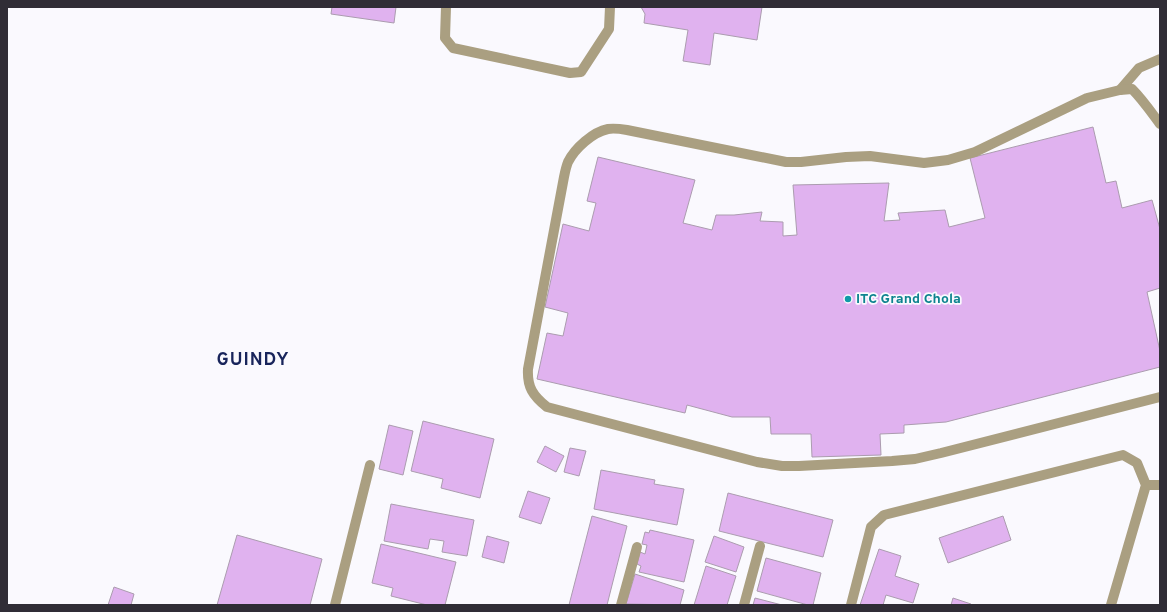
<svg xmlns="http://www.w3.org/2000/svg" width="1167" height="612" viewBox="0 0 1167 612" font-family="Overpass,sans-serif">
  <style>
    .building { fill: #e0b2ef; stroke: #ab9caf }
    .lines { fill: none; stroke-linecap: round; stroke-linejoin: round }
    .lane { stroke: #aa9f81; stroke-width: 10 }
    .culture-dot { fill: #0f9aa8; stroke: #faf9fe; stroke-width: 1.5 }
    .labels { text-anchor: middle; dominant-baseline: central; stroke-width: 3.5; stroke-linejoin: round; paint-order: stroke }
    .culture-label { font-size: 14px; font-weight: bold; fill: #0d838f; stroke: #faf9fe; text-anchor: start }
    .district-label { font-size: 18px; font-weight: bold; letter-spacing: 1px; fill: #18245b; stroke: #faf9fe }
  </style>
  <rect width="100%" height="100%" fill="#faf9fe"/>
  <!-- building -->
  <g class="building">
    <polygon points="332,7 396,7 394,23 331,14"/>
    <polygon points="641,7 762,7 757,40 714,33 710,65 683,61 688,30 644,23 645,14"/>
    <polygon points="1093,127 1106,183 1116,181 1122,208 1152,200 1160,229 1160,288 1147,292 1160,351 1160,367 946,422 904,425 904,433 880,434 881,455 812,457 811,434 771,434 770,417 732,417 687,405 685,413 537,379 547,333 563,336 568,313 545,307 563,224 589,231 596,203 587,201 598,157 695,180 683,223 712,230 716,215 734,215 762,212 760,221 783,222 783,236 797,235 793,185 889,183 884,221 900,220 898,213 945,210 949,227 985,218 970,158"/>
    <polygon points="423,421 494,439 480,498 441,488 443,479 411,471"/>
    <polygon points="389,425 413,431 403,475 379,469"/>
    <polygon points="545,446 564,456 556,472 537,462"/>
    <polygon points="570,448 586,451 579,476 564,472"/>
    <polygon points="601,470 655,480 654,484 684,489 677,525 594,509"/>
    <polygon points="528,491 550,498 541,524 519,517"/>
    <polygon points="728,493 833,520 823,557 719,531"/>
    <polygon points="391,504 474,520 467,556 442,552 444,541 430,539 428,549 384,541"/>
    <polygon points="592,516 627,526 607,605 569,605"/>
    <polygon points="1003,516 1011,540 948,563 939,538"/>
    <polygon points="650,530 694,540 684,582 639,572 641,566 637,564 640,552 645,554 647,545 642,544 645,532 649,533"/>
    <polygon points="237,535 322,559 310,605 217,605"/>
    <polygon points="487,536 509,542 504,563 482,557"/>
    <polygon points="714,536 744,547 736,572 705,562"/>
    <polygon points="381,544 456,562 445,605 427,605 391,596 393,588 372,583"/>
    <polygon points="879,549 901,556 895,576 919,584 913,603 886,595 883,605 860,605"/>
    <polygon points="766,558 821,573 813,605 808,605 757,591"/>
    <polygon points="706,566 736,576 727,605 694,605"/>
    <polygon points="635,574 684,590 680,605 626,604"/>
    <polygon points="114,587 134,594 131,605 108,605"/>
    <polygon points="755,598 782,605 753,605"/>
    <polygon points="953,598 971,604 971,605 951,605"/>
  </g>
  <g class="lines">
    <!-- lane -->
    <g class="lane">
      <polyline points="446,7 445,38 453,48 570,73 581,72 609,29 610,7"/>
      <polyline points="1120,90 1139,68 1160,59"/>
      <path d="M 1160,124 C 1151,112 1143,100 1132,89 L 1120,90 L 1087,98 L 975,152 L 948,160 L 924,163 L 870,156 L 846,157 L 801,162 L 786,162 L 627,130 C 621,129 614,128 608,129 C 593,132 575,148 568,162 C 566,167 565,172 564,177 L 528,369 C 527,387 533,396 547,407 L 757,462 L 782,466 L 799,466 L 892,461 L 915,459 L 941,453 L 1160,397"/>
      <polyline points="1146,485 1160,485"/>
      <polyline points="335,605 370,465"/>
      <polyline points="621,605 637,547"/>
      <polyline points="744,605 760,546"/>
      <polyline points="851,605 871,527 884,515 1123,455 1137,463 1146,485 1111,605"/>
    </g>
  </g>
  <!-- markers -->
  <circle class="culture-dot" cx="848" cy="299" r="4"/>
  <g class="labels">
    <!-- culture labels -->
    <g class="culture-label">
      <text x="856" y="299">ITC Grand Chola</text>
    </g>
    <!-- district labels -->
    <g class="district-label">
      <text x="253" y="360">GUINDY</text>
    </g>
  </g>
  <!-- border -->
  <rect width="1167" height="612" fill="none" stroke="#302d36" stroke-width="16"/>
</svg>
